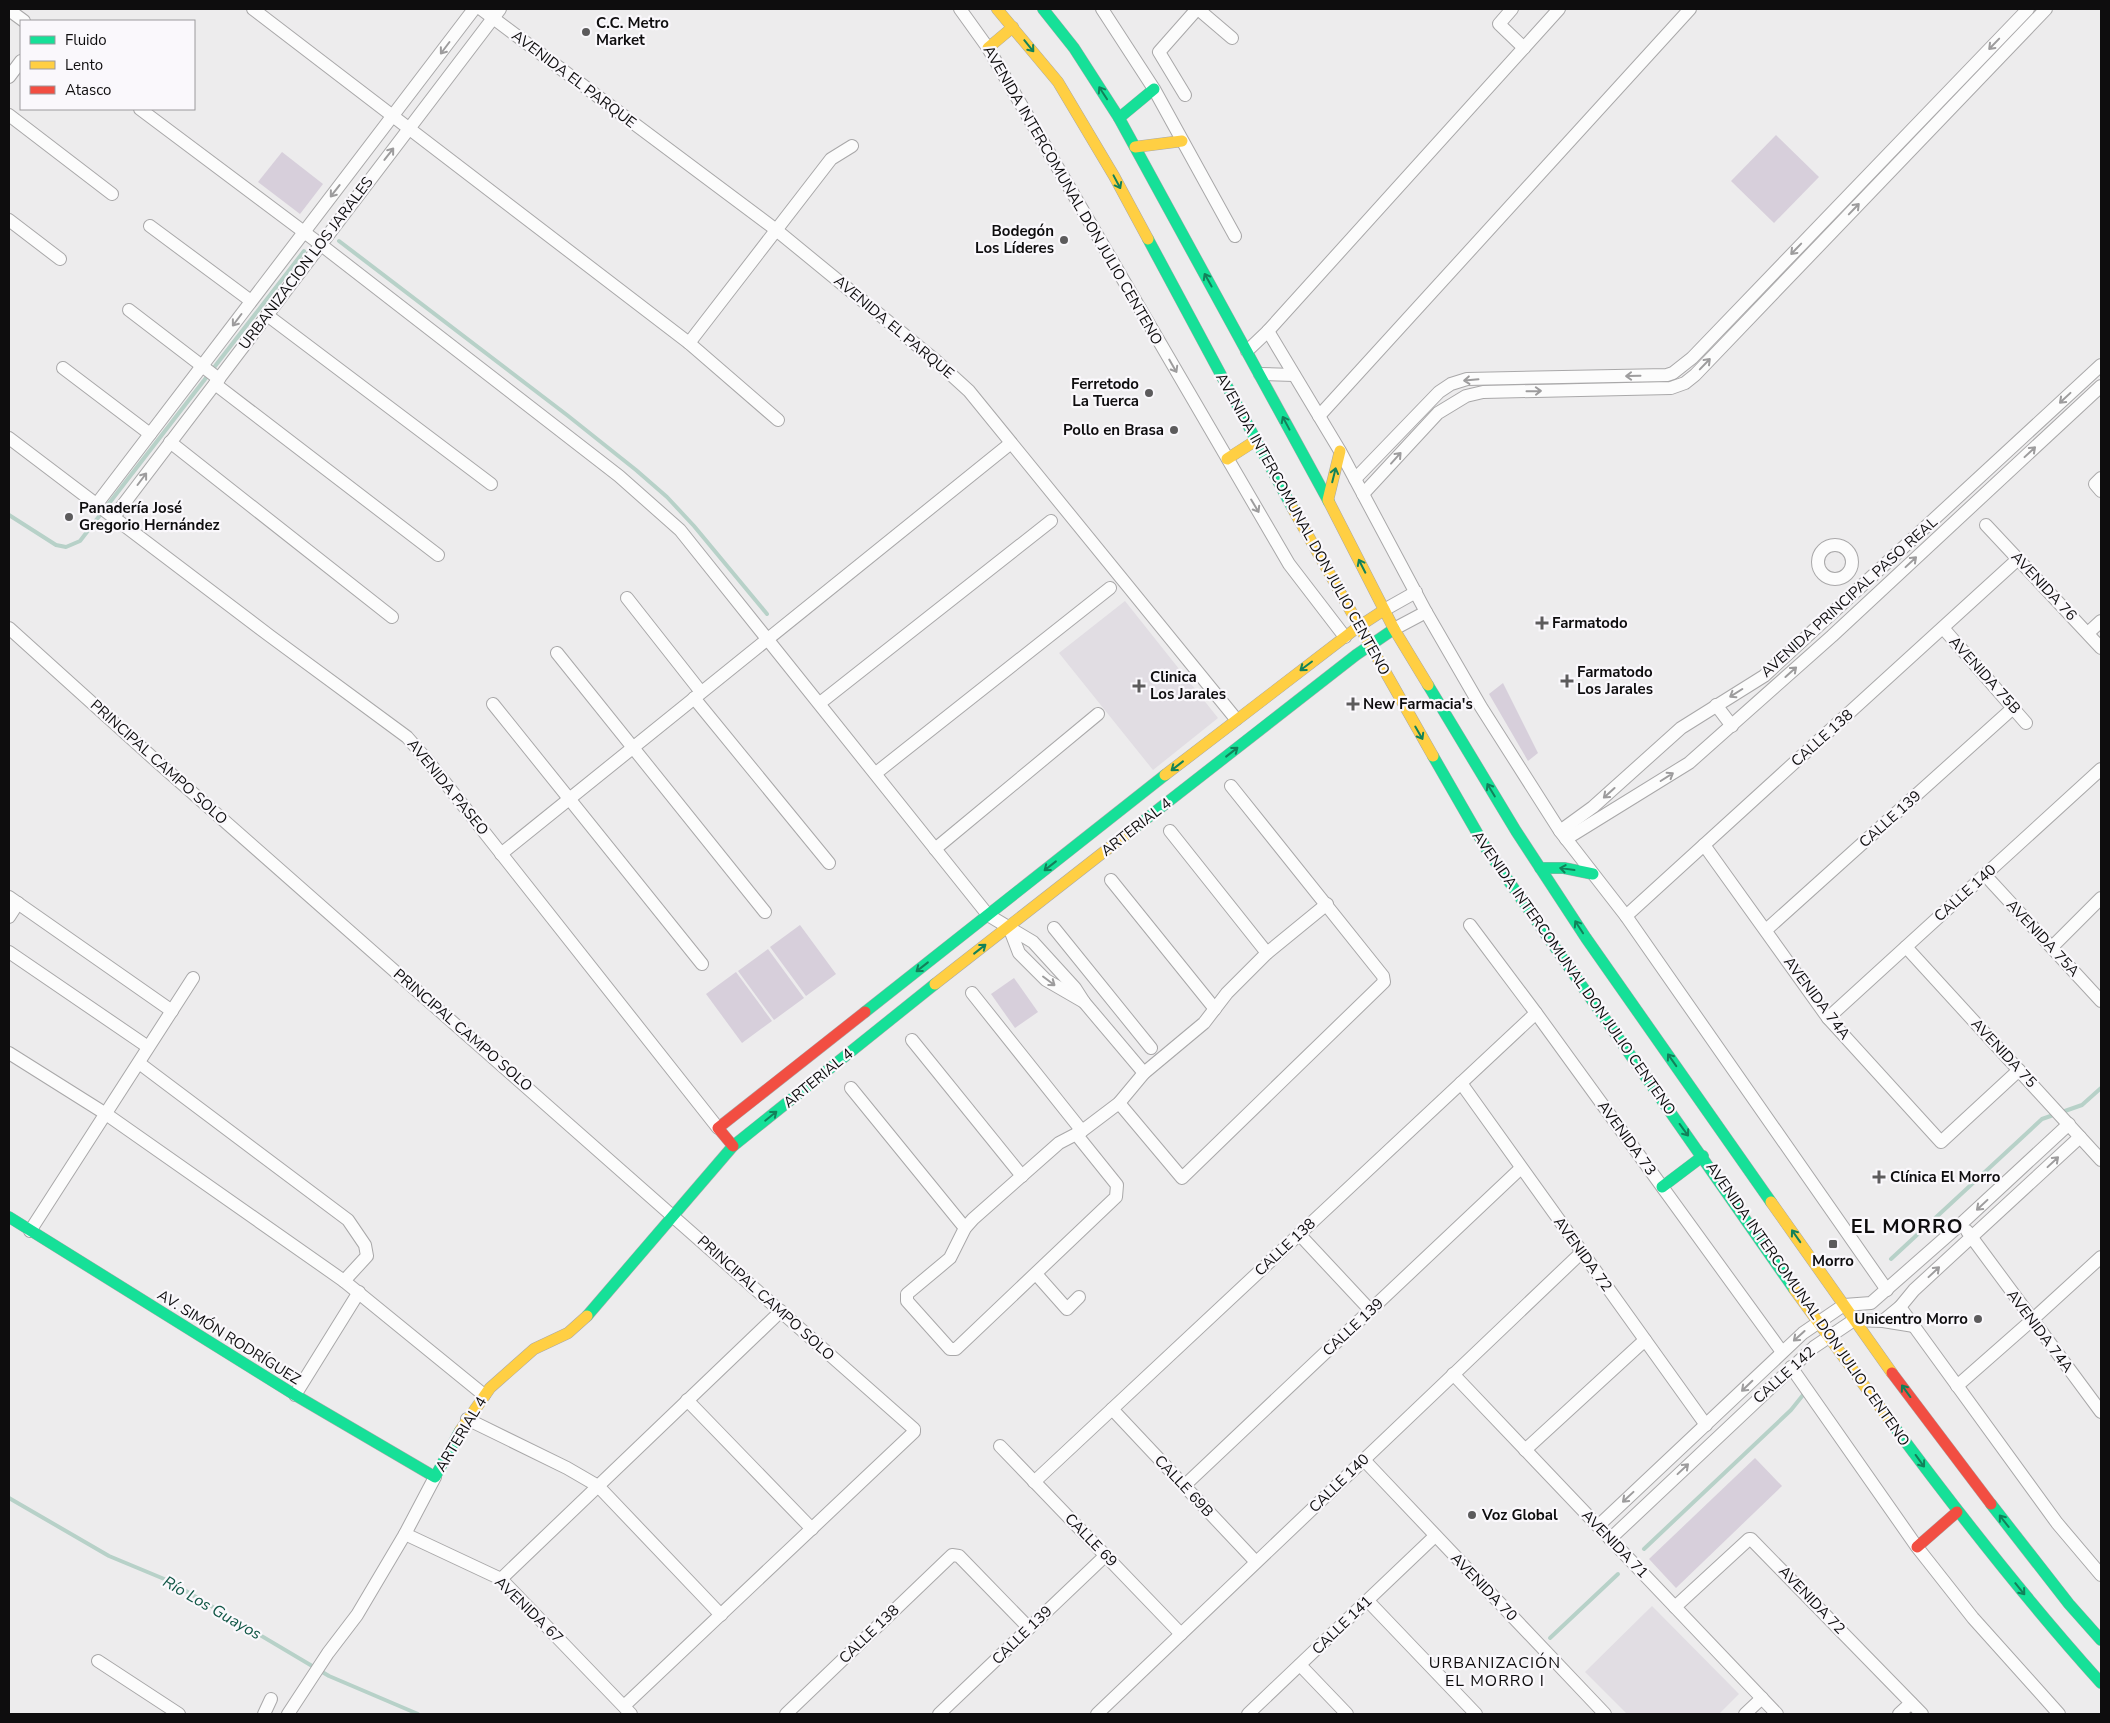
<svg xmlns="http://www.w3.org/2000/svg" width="2110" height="1723" viewBox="0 0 2110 1723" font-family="'Nunito Sans',sans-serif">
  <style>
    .built { fill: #e1dde3 }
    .green { fill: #d7cfdb }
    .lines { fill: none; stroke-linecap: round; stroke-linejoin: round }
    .stream { stroke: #b7d1c8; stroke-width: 4 }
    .street-casing { stroke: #a9a8a9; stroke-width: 14 }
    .fast-casing { stroke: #a9a8a9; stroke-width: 12 }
    .slow-casing { stroke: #a9a8a9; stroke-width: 12 }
    .jam-casing { stroke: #a9a8a9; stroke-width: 12 }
    .street { stroke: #fcfcfc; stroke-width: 12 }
    .fast { stroke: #16e098; stroke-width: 11 }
    .slow { stroke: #ffcf43; stroke-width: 11 }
    .jam { stroke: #f24e42; stroke-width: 11 }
    .oneway { stroke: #9d9c9d }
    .oneway2 { stroke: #12815a }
    .poi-dot { fill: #5c5b5c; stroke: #faf8fc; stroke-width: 2 }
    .labels { text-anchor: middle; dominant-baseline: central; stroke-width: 4.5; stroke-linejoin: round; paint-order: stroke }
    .poi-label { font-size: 15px; font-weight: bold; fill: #0e0d0e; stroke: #faf8fc; text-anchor: start }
    .street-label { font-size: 15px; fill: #0e0d0e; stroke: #faf8fc }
    .water-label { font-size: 16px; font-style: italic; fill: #105645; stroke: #faf8fc }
    .neighbourhood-label { font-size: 16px; letter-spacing: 1px; fill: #0e0d0e; stroke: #faf8fc }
    .district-label { font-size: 20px; font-weight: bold; letter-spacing: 1px; fill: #0e0d0e; stroke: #faf8fc }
  </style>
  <rect width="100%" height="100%" fill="#edeced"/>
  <!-- built -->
  <g class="built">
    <polygon points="1125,601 1218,718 1153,770 1059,653"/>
    <polygon points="1652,1606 1739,1694 1719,1714 1627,1714 1585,1672"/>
  </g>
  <!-- green -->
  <g class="green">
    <polygon points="1776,135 1819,177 1774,223 1731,181"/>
    <polygon points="282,152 323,184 300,214 258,182"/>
    <polygon points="1503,683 1538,753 1528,761 1489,694"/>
    <polygon points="800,925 836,974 806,996 770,947"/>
    <polygon points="768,949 804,998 774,1020 738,971"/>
    <polygon points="736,972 772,1021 742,1043 706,994"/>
    <polygon points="1014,978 1038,1012 1015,1028 991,994"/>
    <polygon points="1755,1458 1782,1486 1676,1588 1649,1559"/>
  </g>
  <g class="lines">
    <!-- stream -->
    <g class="stream">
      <polyline points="339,241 567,415 636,470 667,497 694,526 767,614"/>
      <polyline points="9,515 56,545 66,547 80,541 304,251"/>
      <polyline points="1891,1259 2042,1119 2082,1105 2101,1088"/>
      <polyline points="9,1498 109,1556 169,1581 329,1676 418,1714"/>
      <polyline points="1644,1549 1791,1410 1803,1395"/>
      <polyline points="1550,1638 1618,1574"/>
    </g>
    <!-- street casing -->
    <g class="street-casing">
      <g id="street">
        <polyline points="253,9 689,343 778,420"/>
        <polyline points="481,9 775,229 935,360 969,391 1236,719"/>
        <polyline points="960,9 988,48 1289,564 1345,637"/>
        <polyline points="1102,9 1154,89 1235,236"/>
        <polyline points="1198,9 1232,38"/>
        <polyline points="1512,9 1499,24 1524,48"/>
        <polyline points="9,10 24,21"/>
        <polyline points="9,77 21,61"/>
        <polyline points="1185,95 1159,52 1197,9"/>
        <polyline points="140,109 320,244 619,476 680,530 988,915 1033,942 1075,988 1084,1002 1144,1073"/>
        <polyline points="9,115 112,194"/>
        <polyline points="9,220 60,259"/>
        <polyline points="150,226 251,301"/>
        <polyline points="129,310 219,379"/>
        <polyline points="267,315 491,484"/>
        <polyline points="1268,331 1340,451 1426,612 1481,707 1560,831 1626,916 1887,1290"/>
        <polyline points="689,343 831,159 852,146"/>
        <polyline points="1247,351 1268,331 1559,9"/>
        <polyline points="63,368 150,434"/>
        <polyline points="1260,374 1294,375"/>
        <polyline points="215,384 438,555"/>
        <polyline points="1319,416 1690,9"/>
        <polyline points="9,438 270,636 407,737 428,761 718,1128"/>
        <polyline points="170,442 392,617"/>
        <polyline points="2101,478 2095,484 2101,491"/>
        <polyline points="1355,479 1439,392 1451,384 1467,379 1667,375 1673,373 1692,358 2028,9"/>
        <polyline points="1363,494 1438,413 1466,396 1483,392 1671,388 1685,383 1695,375 2046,9"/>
        <polyline points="96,505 474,9"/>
        <polyline points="113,518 500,9"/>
        <polyline points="1986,525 2101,648"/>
        <circle cx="1835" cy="562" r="17"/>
        <polyline points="627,598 701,692"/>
        <polyline points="1384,610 1416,592"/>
        <polyline points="9,628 153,758 914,1429 914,1432 624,1706"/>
        <polyline points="1943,628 2026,723"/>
        <polyline points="1394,629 1426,612"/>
        <polyline points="2088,633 2101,621"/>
        <polyline points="557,653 765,912"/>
        <polyline points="694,698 829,863"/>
        <polyline points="820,703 1051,521"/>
        <polyline points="493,704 702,964"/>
        <polyline points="1716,705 1732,726"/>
        <polyline points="876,773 1110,588"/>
        <polyline points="1170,831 1267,953"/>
        <polyline points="1560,831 1593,807 1681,728 1764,676 2101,365"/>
        <polyline points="1566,839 1689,763 1832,636 2101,386"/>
        <polyline points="1704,845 1828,1018 1941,1142 2019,1070"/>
        <polyline points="935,849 1098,714"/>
        <polyline points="501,854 1011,443"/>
        <polyline points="1985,875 2101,1001"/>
        <polyline points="1111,880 1215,1009"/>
        <polyline points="9,897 172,1011"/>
        <polyline points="1626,916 2018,559"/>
        <polyline points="9,917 18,903"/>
        <polyline points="1470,925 1536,1013 1782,1352"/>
        <polyline points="1009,927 1019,953 1046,980 1084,1002"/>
        <polyline points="1054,928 1151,1048"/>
        <polyline points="1766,930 2013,708"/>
        <polyline points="1906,947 2101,1160"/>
        <polyline points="2052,947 2101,898"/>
        <polyline points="9,952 148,1047"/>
        <polyline points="972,993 1082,1131"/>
        <polyline points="1828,1018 2101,769"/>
        <polyline points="912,1040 1022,1176"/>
        <polyline points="9,1053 106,1114 344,1281 484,1395"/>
        <polyline points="139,1063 348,1220 365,1245 367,1256 344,1281"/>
        <polyline points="1461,1083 1706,1425"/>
        <polyline points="851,1088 965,1228"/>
        <polyline points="1119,1103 1182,1178 1384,982 1383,976 1231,786"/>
        <polyline points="1076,1134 1117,1185 1116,1197 956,1349 950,1349 907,1301 907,1294 950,1258 965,1228 973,1219 1059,1143 1082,1131 1119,1103 1144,1073 1204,1023 1227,993 1267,953 1327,904"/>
        <polyline points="30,1231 193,978"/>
        <polyline points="1967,1231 2101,1412"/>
        <polyline points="1299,1234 1370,1310"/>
        <polyline points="1036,1274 1067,1309 1079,1297"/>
        <polyline points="1900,1307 2057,1523 2101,1575"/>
        <polyline points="1883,1321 1900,1307 1914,1290 2080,1137"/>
        <polyline points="1791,1367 1917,1547 1973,1618 2059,1714"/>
        <polyline points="1453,1374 1777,1714"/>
        <polyline points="1957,1386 2032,1320 2101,1257"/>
        <polyline points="295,1395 359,1292"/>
        <polyline points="687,1400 812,1529"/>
        <polyline points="1112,1409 1256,1562"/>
        <polyline points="467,1419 567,1468 598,1486 721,1615"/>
        <polyline points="1000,1446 1181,1634"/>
        <polyline points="1525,1450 1645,1340"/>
        <polyline points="1364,1460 1605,1714"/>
        <polyline points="1034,1482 1536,1013"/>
        <polyline points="1184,1486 1521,1168"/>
        <polyline points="1598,1526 1803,1333 1844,1305 1871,1303 1962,1223 2069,1124"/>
        <polyline points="405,1534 501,1579 631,1714"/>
        <polyline points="1610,1539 1814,1347 1854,1320 1883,1321 1914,1326"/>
        <polyline points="501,1579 781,1311"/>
        <polyline points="1368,1601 1476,1714"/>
        <polyline points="1675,1607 1749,1539 1751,1539 1922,1714"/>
        <polyline points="98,1661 179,1714"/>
        <polyline points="1300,1665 1347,1714"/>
        <polyline points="264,1714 271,1699"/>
        <polyline points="288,1714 328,1653 357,1615 405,1534 435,1477"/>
        <polyline points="786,1714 952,1555 959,1556 1029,1628"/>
        <polyline points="939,1714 1106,1555"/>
        <polyline points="1097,1714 1582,1252"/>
        <polyline points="1248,1714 1435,1536"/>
        <polyline points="1745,1714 1762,1698"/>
        <polyline points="1899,1714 1911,1703"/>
      </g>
    </g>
    <!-- fast casing -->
    <g class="fast-casing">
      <g id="fast">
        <polyline points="1043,9 1074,48 1119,118 1329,502"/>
        <polyline points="1119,118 1154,89"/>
        <polyline points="1148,239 1293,509"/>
        <polyline points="1428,685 1516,831 1586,938 1771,1202"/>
        <polyline points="1433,756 1487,850 1794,1289"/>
        <polyline points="1128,833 1356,655 1394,629"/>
        <polyline points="1540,868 1564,868 1593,874"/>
        <polyline points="865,1012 1165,775"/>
        <polyline points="1662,1187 1703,1156"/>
        <polyline points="9,1217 295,1395 435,1477 460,1431"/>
        <polyline points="587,1316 733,1146 935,984"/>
        <path d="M 1893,1425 C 1959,1514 2027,1601 2101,1683"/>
        <polyline points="1991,1504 2069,1604 2101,1640"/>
      </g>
    </g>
    <!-- slow casing -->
    <g class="slow-casing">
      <g id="slow">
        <polyline points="997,9 1058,82 1114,176 1148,239"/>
        <polyline points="988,48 1013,27"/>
        <polyline points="1135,147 1182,141"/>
        <polyline points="1227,459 1255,441"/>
        <polyline points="1328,500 1340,451"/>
        <polyline points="1329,502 1394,629 1428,685"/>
        <polyline points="1293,509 1433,756"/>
        <polyline points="1165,775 1358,627 1384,610"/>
        <polyline points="935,984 1128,833"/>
        <polyline points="1771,1202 1892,1373"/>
        <polyline points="1794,1289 1893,1425"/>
        <polyline points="460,1431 490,1388 534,1349 568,1333 587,1316"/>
      </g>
    </g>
    <!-- jam casing -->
    <g class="jam-casing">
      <g id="jam">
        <polyline points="733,1146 718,1128 865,1012"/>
        <polyline points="1892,1373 1991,1504"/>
        <polyline points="1917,1547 1957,1512"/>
      </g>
    </g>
    <!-- street -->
    <use href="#street" class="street"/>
    <!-- fast -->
    <use href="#fast" class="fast"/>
    <!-- slow -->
    <use href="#slow" class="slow"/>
    <!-- jam -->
    <use href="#jam" class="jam"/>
  </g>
  <!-- one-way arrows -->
  <defs><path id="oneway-shaft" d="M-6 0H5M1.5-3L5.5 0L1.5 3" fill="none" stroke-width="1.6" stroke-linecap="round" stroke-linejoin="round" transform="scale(1.25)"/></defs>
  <g class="oneway">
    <use href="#oneway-shaft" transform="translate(1994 44) rotate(134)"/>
    <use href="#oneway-shaft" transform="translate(445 48) rotate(127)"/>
    <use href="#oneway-shaft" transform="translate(389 154) rotate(-52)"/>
    <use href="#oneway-shaft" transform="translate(335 191) rotate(128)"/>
    <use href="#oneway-shaft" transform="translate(1854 209) rotate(-46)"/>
    <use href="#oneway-shaft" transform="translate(1796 249) rotate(134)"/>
    <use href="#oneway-shaft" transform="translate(237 320) rotate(127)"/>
    <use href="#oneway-shaft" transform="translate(1705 364) rotate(-46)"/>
    <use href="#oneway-shaft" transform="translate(1173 366) rotate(60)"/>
    <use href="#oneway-shaft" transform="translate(1633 376) rotate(179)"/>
    <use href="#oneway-shaft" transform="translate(1471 380) rotate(175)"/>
    <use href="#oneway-shaft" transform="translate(1534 391) rotate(-1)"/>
    <use href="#oneway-shaft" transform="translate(2065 398) rotate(137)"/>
    <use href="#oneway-shaft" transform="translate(2030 452) rotate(-43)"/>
    <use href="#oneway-shaft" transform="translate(1396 458) rotate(-48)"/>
    <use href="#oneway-shaft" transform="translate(142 479) rotate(-53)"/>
    <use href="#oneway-shaft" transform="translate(1255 506) rotate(59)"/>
    <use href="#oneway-shaft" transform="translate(1911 562) rotate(-43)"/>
    <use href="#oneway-shaft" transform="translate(1791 672) rotate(-42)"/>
    <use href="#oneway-shaft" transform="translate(1736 693) rotate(148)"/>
    <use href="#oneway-shaft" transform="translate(1667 777) rotate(-32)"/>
    <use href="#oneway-shaft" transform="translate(1609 793) rotate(138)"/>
    <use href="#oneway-shaft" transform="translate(1049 981) rotate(37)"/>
    <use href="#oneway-shaft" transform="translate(2053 1162) rotate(-43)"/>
    <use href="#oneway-shaft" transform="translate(1982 1205) rotate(137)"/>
    <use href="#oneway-shaft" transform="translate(1934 1272) rotate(-43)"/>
    <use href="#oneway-shaft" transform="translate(1799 1336) rotate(138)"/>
    <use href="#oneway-shaft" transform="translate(1747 1386) rotate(136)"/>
    <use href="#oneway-shaft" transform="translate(1683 1469) rotate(-43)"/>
    <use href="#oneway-shaft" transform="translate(1628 1497) rotate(137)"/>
  </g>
  <g class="oneway2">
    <use href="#oneway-shaft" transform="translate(1029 46) rotate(51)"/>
    <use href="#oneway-shaft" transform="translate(1103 93) rotate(-123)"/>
    <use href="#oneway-shaft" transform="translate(1117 182) rotate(62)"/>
    <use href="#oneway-shaft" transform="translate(1208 280) rotate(-119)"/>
    <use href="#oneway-shaft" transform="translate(1286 423) rotate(-118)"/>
    <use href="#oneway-shaft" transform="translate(1334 475) rotate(-76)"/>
    <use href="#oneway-shaft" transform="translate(1362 566) rotate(-117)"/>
    <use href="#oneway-shaft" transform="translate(1306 666) rotate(143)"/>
    <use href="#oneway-shaft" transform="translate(1419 733) rotate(60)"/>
    <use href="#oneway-shaft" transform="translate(1232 752) rotate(-38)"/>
    <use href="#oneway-shaft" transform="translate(1177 766) rotate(142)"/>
    <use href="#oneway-shaft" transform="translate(1491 790) rotate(-121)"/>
    <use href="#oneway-shaft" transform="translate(1050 866) rotate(142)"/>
    <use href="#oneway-shaft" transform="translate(1567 869) rotate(-172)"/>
    <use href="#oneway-shaft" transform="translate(1579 927) rotate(-123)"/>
    <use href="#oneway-shaft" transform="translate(980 949) rotate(-38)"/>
    <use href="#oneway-shaft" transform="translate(922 967) rotate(142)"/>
    <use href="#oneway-shaft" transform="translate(1672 1060) rotate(-125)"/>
    <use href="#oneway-shaft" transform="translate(771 1116) rotate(-39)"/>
    <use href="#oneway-shaft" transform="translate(1684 1130) rotate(54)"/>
    <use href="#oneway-shaft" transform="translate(1796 1236) rotate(-125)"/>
    <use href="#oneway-shaft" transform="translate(1906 1391) rotate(-126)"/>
    <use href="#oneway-shaft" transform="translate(1920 1461) rotate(54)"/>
    <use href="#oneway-shaft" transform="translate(2004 1521) rotate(-128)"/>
    <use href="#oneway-shaft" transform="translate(2020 1589) rotate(51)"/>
  </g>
  <!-- markers -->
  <g class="poi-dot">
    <circle cx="586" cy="32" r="5"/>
    <circle cx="1064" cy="240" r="5"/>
    <circle cx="1149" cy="393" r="5"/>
    <circle cx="1174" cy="430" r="5"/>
    <circle cx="69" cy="517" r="5"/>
    <path d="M1539.5 615.5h5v5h5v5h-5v5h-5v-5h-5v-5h5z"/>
    <path d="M1564.5 673.5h5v5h5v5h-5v5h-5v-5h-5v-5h5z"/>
    <path d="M1136.5 678.5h5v5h5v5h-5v5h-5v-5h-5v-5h5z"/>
    <path d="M1350.5 696.5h5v5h5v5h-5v5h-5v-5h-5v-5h5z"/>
    <path d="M1876.5 1169.5h5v5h5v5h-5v5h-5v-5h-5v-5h5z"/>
    <rect x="1828" y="1239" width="10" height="10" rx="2.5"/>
    <circle cx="1978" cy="1319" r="5"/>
    <circle cx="1472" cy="1515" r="5"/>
  </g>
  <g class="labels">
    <!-- poi labels -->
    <g class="poi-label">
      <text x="596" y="23">C.C. Metro<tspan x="596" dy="17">Market</tspan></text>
      <text x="1054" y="231" text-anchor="end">Bodegón<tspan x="1054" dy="17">Los Líderes</tspan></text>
      <text x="1139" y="384" text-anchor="end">Ferretodo<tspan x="1139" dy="17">La Tuerca</tspan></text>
      <text x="1164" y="430" text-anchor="end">Pollo en Brasa</text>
      <text x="79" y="508">Panadería José<tspan x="79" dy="17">Gregorio Hernández</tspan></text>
      <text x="1552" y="623">Farmatodo</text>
      <text x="1577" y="672">Farmatodo<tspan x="1577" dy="17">Los Jarales</tspan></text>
      <text x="1150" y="677">Clinica<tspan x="1150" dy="17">Los Jarales</tspan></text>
      <text x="1363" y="704">New Farmacia's</text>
      <text x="1890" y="1177">Clínica El Morro</text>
      <text x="1833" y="1261" text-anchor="middle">Morro</text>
      <text x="1968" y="1319" text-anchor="end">Unicentro Morro</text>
      <text x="1482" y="1515">Voz Global</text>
    </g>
    <!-- street labels -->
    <g class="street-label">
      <text transform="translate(574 79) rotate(37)">AVENIDA EL PARQUE</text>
      <text transform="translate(1073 195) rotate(60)">AVENIDA INTERCOMUNAL DON JULIO CENTENO</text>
      <text transform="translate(306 263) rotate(-53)">URBANIZACION LOS JARALES</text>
      <text transform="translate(894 327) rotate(40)">AVENIDA EL PARQUE</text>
      <text transform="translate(1303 524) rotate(61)">AVENIDA INTERCOMUNAL DON JULIO CENTENO</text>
      <text transform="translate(2044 586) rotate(47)">AVENIDA 76</text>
      <text transform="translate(1849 597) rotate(-42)">AVENIDA PRINCIPAL PASO REAL</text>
      <text transform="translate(1985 675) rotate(48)">AVENIDA 75B</text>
      <text transform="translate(1822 738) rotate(-42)">CALLE 138</text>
      <text transform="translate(159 762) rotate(42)">PRINCIPAL CAMPO SOLO</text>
      <text transform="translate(448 787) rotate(51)">AVENIDA PASEO</text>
      <text transform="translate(1890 819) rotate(-42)">CALLE 139</text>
      <text transform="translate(1136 827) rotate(-38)">ARTERIAL 4</text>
      <text transform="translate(1965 893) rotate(-42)">CALLE 140</text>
      <text transform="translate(2043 938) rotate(47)">AVENIDA 75A</text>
      <text transform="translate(1574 973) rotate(55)">AVENIDA INTERCOMUNAL DON JULIO CENTENO</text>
      <text transform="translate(1817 998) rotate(53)">AVENIDA 74A</text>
      <text transform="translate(463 1030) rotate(41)">PRINCIPAL CAMPO SOLO</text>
      <text transform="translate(2004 1053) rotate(47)">AVENIDA 75</text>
      <text transform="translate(818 1078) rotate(-39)">ARTERIAL 4</text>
      <text transform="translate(1627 1138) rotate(54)">AVENIDA 73</text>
      <text transform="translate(1285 1247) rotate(-43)">CALLE 138</text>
      <text transform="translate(1583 1254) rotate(54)">AVENIDA 72</text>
      <text transform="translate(766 1298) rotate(42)">PRINCIPAL CAMPO SOLO</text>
      <text transform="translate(1808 1304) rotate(55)">AVENIDA INTERCOMUNAL DON JULIO CENTENO</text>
      <text transform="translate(1353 1327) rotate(-43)">CALLE 139</text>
      <text transform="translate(2040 1331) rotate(53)">AVENIDA 74A</text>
      <text transform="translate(229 1337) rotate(32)">AV. SIMÓN RODRÍGUEZ</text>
      <text transform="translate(1784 1375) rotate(-42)">CALLE 142</text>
      <text transform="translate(461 1434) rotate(-59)">ARTERIAL 4</text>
      <text transform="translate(1339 1483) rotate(-44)">CALLE 140</text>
      <text transform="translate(1184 1486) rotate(47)">CALLE 69B</text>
      <text transform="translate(1091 1540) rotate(46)">CALLE 69</text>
      <text transform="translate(1615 1544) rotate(46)">AVENIDA 71</text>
      <text transform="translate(1484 1587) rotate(46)">AVENIDA 70</text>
      <text transform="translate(1812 1600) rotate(46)">AVENIDA 72</text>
      <text transform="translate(529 1610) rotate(44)">AVENIDA 67</text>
      <text transform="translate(1342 1625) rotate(-44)">CALLE 141</text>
      <text transform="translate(869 1634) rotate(-44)">CALLE 138</text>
      <text transform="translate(1022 1635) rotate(-44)">CALLE 139</text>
    </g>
    <!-- water labels -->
    <g class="water-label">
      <text transform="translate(212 1608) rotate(30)">Río Los Guayos</text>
    </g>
    <!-- neighbourhood labels -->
    <g class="neighbourhood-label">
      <text x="1495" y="1663">URBANIZACIÓN<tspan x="1495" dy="18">EL MORRO I</tspan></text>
    </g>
    <!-- district labels -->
    <g class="district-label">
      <text x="1907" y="1226">EL MORRO</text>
    </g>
  </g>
  <!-- border -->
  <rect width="2110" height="1723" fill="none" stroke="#0e0d0e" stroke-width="20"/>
  <!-- legend -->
  <rect x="20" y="20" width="175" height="90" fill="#faf8fc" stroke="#9c9a9d"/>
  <rect x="30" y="36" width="25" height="8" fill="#16e098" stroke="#9c9a9d"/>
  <text x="65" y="45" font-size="15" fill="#0e0d0e">Fluido</text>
  <rect x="30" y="61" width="25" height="8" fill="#ffcf43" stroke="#9c9a9d"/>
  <text x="65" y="70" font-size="15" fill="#0e0d0e">Lento</text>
  <rect x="30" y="86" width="25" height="8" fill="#f24e42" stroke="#9c9a9d"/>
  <text x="65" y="95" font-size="15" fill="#0e0d0e">Atasco</text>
</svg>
